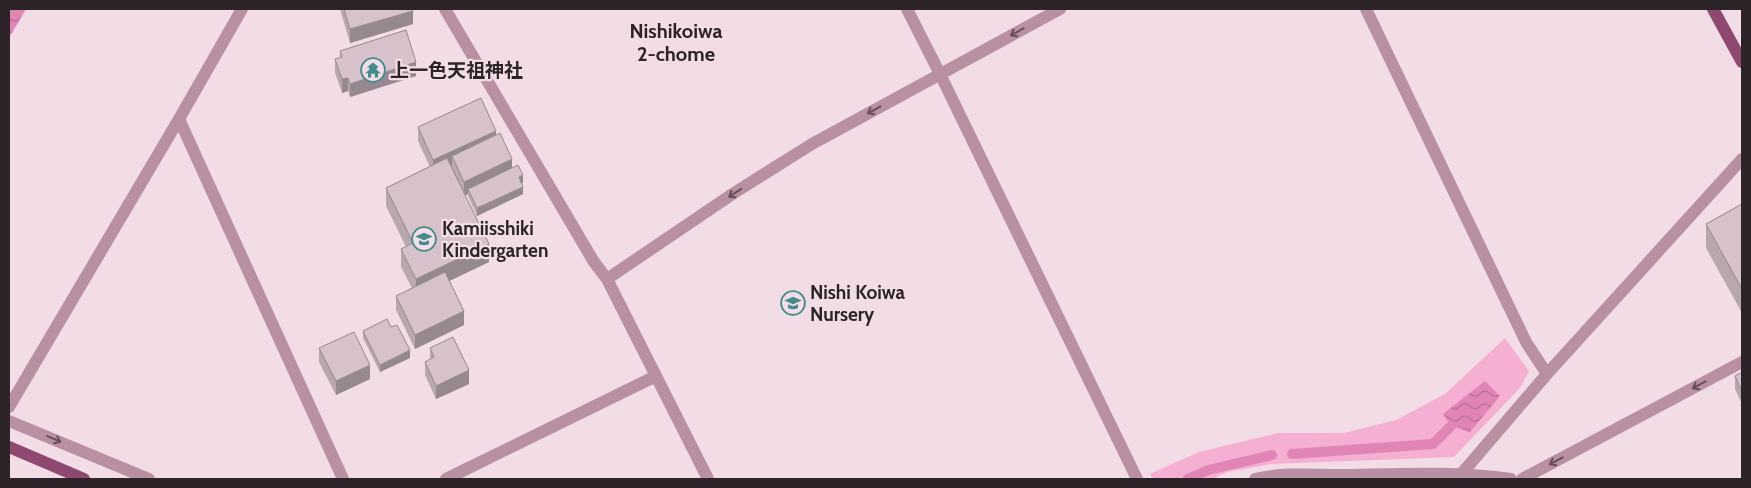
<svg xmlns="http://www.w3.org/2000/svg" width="1751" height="488" viewBox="0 0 1751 488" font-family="Cabin,'Noto Sans JP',sans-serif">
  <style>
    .green { fill: #f4afd2 }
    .water { fill: url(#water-waves) }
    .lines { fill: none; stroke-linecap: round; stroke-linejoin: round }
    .stream { stroke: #e185b6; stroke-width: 10 }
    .minor { stroke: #b98fa4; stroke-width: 12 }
    .tertiary { stroke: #b98fa4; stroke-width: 12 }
    .primary { stroke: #8f486f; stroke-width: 12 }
    .wall { fill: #b9a7af }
    .shaded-wall { fill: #96888f }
    .building { fill: #d7c2cc; stroke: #96888f }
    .oneway { stroke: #644f5a }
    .labels { text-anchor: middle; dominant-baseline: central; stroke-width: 4.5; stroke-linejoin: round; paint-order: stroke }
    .poi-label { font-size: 19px; font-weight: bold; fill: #2c2428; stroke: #f2dce6; text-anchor: start }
    .neighbourhood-label { font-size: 20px; font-weight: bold; fill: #2c2428; stroke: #f2dce6 }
  </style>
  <defs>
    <pattern id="water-waves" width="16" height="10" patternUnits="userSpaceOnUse" patternTransform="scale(1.25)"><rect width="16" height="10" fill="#e185b6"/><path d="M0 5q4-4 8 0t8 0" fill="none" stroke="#b76d94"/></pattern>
  </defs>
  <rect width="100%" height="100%" fill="#f2dce6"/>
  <!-- green -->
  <polygon class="green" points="1505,338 1529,371 1520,388 1454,457 1271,464 1227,472 1212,479 1153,479 1150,474 1199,452 1278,433 1344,433 1396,420 1445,394"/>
  <!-- water -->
  <g class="water">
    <polygon points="9,9 26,9 9,38"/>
    <polygon points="1485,381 1500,396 1470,432 1451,426 1443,414"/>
  </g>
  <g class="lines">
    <!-- stream -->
    <g class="stream">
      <polyline points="1292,454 1433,444 1451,426"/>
      <polyline points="1188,479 1208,470 1272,455"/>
    </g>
    <!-- minor -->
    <g class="minor">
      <polyline points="1366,9 1526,342 1547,374"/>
      <polyline points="940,74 1137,479"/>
      <polyline points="179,119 343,479"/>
      <polyline points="607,279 734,193 812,144 1060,9"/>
      <polyline points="9,407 179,119 242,9"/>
      <polyline points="9,421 149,479"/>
      <polyline points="446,479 656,376"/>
      <path d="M 1255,479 C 1283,472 1315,475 1343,475 C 1399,474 1456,471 1511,479"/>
      <polyline points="1522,479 1742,362"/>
    </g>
    <!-- tertiary -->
    <g class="tertiary">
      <polyline points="445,9 594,262 607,279 708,479"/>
      <polyline points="907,9 940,74"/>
      <polyline points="1457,479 1547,374 1742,159"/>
    </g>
    <!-- primary -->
    <g class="primary">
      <polyline points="1713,9 1742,62"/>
      <polyline points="9,447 84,479"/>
    </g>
  </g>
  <!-- wall -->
  <g class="wall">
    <polygon points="340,9 412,9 413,24 350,43"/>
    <polygon points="340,51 416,76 350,97 348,91 342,93 335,73 335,59 340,58"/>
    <polygon points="418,127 496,135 512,168 523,183 522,183 523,194 477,216 468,196 468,194 465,195 489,262 449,281 464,325 415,349 396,310 396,296 412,288 401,267 401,249 406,247 386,206 386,188 430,167 418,141"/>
    <polygon points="1742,204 1742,313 1706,248 1706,224"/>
    <polygon points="363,331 410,358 380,372 363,338"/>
    <polygon points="319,348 370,379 336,395 319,362"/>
    <polygon points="430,348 469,384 436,399 425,375 425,362 430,359"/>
    <polygon points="1742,372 1742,404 1735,389 1735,376"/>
  </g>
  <!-- shaded-wall -->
  <g class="shaded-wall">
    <polygon points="413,11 413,24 350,43 350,29"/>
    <polygon points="416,62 416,76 350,97 350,84"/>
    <polygon points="348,78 348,91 342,93 342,79"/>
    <polygon points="496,131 496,145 452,156 452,165 433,173 433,160"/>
    <polygon points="512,159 512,173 468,189 468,194 464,196 464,182"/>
    <polygon points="523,175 523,183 519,185 519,177"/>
    <polygon points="523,187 523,194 477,216 477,208"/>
    <polygon points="489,244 489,262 416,297 416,279"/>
    <polygon points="464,311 464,325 415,349 415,335"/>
    <polygon points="410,350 410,358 380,372 380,365"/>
    <polygon points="370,365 370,379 336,395 336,381"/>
    <polygon points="469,370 469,384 436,399 436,386"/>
  </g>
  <!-- building -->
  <g class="building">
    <polygon points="344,9 412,9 413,11 350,29"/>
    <polygon points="406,30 416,62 350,84 348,78 342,79 335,59 342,57 340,51"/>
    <polygon points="481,98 496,131 433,160 418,127"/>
    <polygon points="500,133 512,159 464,182 452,156"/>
    <polygon points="447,158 489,244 416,279 401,249 413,243 386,188"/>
    <polygon points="518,165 523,175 519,177 523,187 477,208 468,189"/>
    <polygon points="1742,204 1742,289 1706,224"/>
    <polygon points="445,272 464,311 415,335 396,296"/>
    <polygon points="387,319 391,327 397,325 410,350 380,365 363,331"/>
    <polygon points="354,332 370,365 336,381 319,348"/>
    <polygon points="453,337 469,370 436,386 425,362 434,357 430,348"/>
    <polygon points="1742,372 1742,391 1735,376"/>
  </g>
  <!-- one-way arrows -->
  <defs><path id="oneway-shaft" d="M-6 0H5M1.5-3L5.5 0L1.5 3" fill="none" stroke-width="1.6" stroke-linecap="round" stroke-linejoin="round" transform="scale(1.25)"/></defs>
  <g class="oneway">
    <use href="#oneway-shaft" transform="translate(1017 32) rotate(151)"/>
    <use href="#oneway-shaft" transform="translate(874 110) rotate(151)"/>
    <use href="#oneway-shaft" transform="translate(735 193) rotate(147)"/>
    <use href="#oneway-shaft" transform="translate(1699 385) rotate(152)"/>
    <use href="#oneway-shaft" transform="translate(54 439) rotate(23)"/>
    <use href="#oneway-shaft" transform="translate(1556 461) rotate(152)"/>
  </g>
  <!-- icons -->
  <defs>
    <g id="temple-ring" transform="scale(1.25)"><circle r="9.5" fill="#f2dce6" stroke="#448c8d" stroke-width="1.5"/><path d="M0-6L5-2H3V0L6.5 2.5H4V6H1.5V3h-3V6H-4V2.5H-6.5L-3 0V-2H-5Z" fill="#448c8d"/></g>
    <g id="school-ring" transform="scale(1.25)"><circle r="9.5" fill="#f2dce6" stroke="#448c8d" stroke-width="1.5"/><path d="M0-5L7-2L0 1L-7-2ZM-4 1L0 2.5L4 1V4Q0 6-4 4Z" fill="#448c8d"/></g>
  </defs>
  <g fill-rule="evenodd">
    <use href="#temple-ring" x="373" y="70"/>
    <use href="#school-ring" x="424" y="239"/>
    <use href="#school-ring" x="793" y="303"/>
  </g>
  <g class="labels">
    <!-- poi labels -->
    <g class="poi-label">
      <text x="390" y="70">上一色天祖神社</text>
      <text x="442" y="228">Kamiisshiki<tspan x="442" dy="22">Kindergarten</tspan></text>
      <text x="810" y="292">Nishi Koiwa<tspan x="810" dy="22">Nursery</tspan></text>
    </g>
    <!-- neighbourhood labels -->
    <g class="neighbourhood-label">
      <text x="676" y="31">Nishikoiwa<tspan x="676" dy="23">2-chome</tspan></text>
    </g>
  </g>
  <!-- border -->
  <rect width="1751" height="488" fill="none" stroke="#2c2428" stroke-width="20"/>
</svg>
